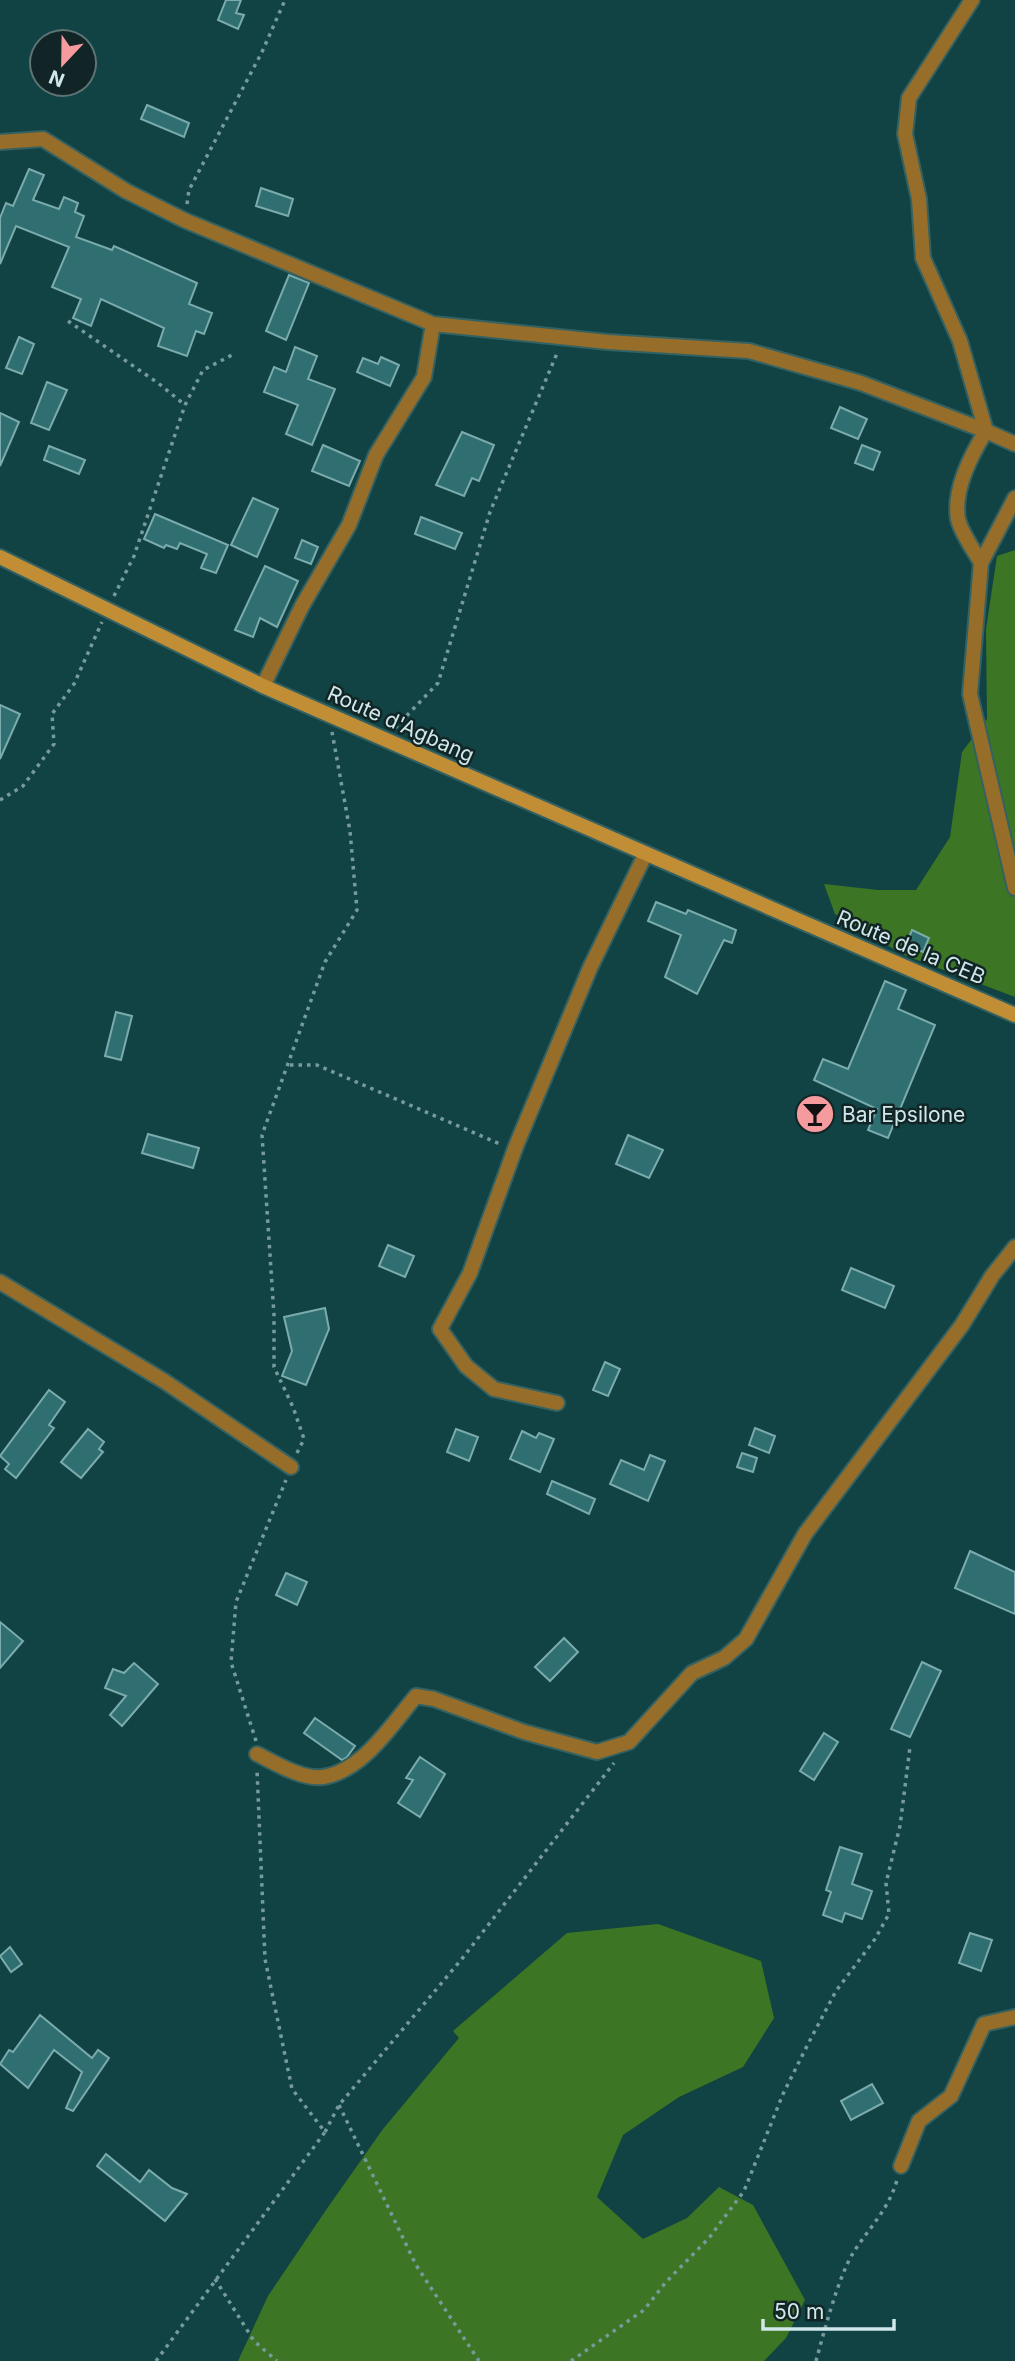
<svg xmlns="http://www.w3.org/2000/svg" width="1015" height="2361" viewBox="0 0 1015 2361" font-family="Inter,sans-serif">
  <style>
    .forest { fill: #3c7523 }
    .building { fill: #306f71; stroke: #7babac; stroke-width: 2 }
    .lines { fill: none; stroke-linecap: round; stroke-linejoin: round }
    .minor-casing { stroke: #346162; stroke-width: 18 }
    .secondary-casing { stroke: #346162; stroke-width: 18 }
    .path { stroke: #779b9c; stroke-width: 3.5; stroke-dasharray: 3.5 5; stroke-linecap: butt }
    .minor { stroke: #976e29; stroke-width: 14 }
    .secondary { stroke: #c18e35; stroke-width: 14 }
    .labels { text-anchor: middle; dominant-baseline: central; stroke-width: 5; stroke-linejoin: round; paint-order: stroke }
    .street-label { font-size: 21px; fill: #d0e8e9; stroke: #122526 }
    .poi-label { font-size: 21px; fill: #d0e8e9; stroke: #122526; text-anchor: start }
  </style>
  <rect width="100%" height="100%" fill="#124344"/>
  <!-- forest -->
  <g class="forest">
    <polygon points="1015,550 1015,997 904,955 835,914 824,884 878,890 916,890 950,837 962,752 987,719 986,629 997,556"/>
    <polygon points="658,1924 761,1961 774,2018 743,2067 679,2097 623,2135 597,2197 643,2239 687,2218 719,2187 753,2205 805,2300 786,2338 764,2361 238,2361 268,2296 326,2210 383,2129 459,2038 453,2031 567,1933"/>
  </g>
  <!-- building -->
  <g class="building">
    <polygon points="226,0 241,0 236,13 244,15 238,29 218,20"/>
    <polygon points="147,105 189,123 184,137 141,119"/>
    <polygon points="29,169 44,175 33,200 59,209 64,197 78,203 75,212 84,216 76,237 112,250 114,246 197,283 189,304 212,313 204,334 196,331 187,356 158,346 164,328 101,299 91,326 73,318 81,299 52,287 69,247 16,226 0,264 0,218 6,203 13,206"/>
    <polygon points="261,188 293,199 288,216 256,206"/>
    <polygon points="289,275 309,283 286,340 266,331"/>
    <polygon points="19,337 34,344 22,374 6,368"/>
    <polygon points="295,347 317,356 308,379 335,389 312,445 286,434 298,405 264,392 274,367 286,372"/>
    <polygon points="381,357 399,365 390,386 357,372 363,358 378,364"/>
    <polygon points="47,382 67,390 49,430 31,423"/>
    <polygon points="840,407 867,419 858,439 831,428"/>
    <polygon points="0,413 19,422 0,466"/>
    <polygon points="462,432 494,445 479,481 472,478 464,496 436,485"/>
    <polygon points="323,445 360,461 349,486 312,471"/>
    <polygon points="862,445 880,452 873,470 855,463"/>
    <polygon points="49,446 85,460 79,474 44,460"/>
    <polygon points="253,498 278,509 257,557 231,545"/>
    <polygon points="155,514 228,545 216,573 201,568 207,554 180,543 177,549 166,545 164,548 144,539"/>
    <polygon points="421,517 462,533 455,549 415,534"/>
    <polygon points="302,540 318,547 311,564 295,558"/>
    <polygon points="265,566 298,581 277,627 260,618 253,637 235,630"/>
    <polygon points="0,705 20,714 0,759"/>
    <polygon points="656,902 686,914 688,910 736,930 732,943 724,940 697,994 665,977 681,935 648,921"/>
    <polygon points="912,930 929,938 923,952 906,945"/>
    <polygon points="885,981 906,990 898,1009 935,1025 888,1138 868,1130 877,1109 814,1080 823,1059 848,1069"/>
    <polygon points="116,1012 132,1016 121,1060 105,1056"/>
    <polygon points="148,1134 199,1148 193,1168 142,1153"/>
    <polygon points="628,1135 663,1150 649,1178 616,1164"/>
    <polygon points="388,1245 414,1256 405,1277 379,1266"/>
    <polygon points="851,1268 894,1286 885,1308 842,1290"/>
    <polygon points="325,1308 329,1329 306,1385 282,1376 292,1351 284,1317"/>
    <polygon points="605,1362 620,1369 608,1396 593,1390"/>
    <polygon points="49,1390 65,1402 49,1425 54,1428 16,1478 5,1469 9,1464 0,1456"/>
    <polygon points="755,1428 775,1436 769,1453 749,1445"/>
    <polygon points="88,1429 104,1442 99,1449 103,1452 81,1478 61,1462"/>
    <polygon points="456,1429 478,1437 469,1461 447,1452"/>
    <polygon points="522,1431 536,1438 539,1433 554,1439 540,1472 510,1459"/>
    <polygon points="742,1453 757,1458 753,1472 737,1467"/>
    <polygon points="650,1455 665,1461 648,1501 610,1484 621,1460 644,1470"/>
    <polygon points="552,1481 595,1499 589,1514 547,1494"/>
    <polygon points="970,1551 1015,1572 1015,1614 955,1588"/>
    <polygon points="286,1573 307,1582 297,1605 276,1595"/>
    <polygon points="0,1622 23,1641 0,1668"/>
    <polygon points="564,1638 578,1652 550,1681 535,1667"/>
    <polygon points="922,1662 941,1671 910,1737 891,1729"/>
    <polygon points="134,1663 158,1684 122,1726 110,1715 126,1696 105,1688 113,1669 124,1673"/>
    <polygon points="315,1718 355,1746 347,1757 342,1760 304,1733"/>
    <polygon points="824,1733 838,1742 814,1780 800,1771"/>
    <polygon points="420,1757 445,1774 420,1817 398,1803 413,1780 406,1778"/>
    <polygon points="840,1847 862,1854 852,1884 872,1891 862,1919 845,1913 842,1922 823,1915 831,1892 826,1890"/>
    <polygon points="970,1933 992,1940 981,1971 959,1963"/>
    <polygon points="10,1947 22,1964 11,1972 0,1956"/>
    <polygon points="40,2015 92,2058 98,2050 109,2058 73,2111 66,2108 82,2072 54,2050 28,2088 0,2064 9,2050 13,2052"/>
    <polygon points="872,2084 883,2103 851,2120 841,2101"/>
    <polygon points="106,2154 140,2182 149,2170 172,2188 187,2194 165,2221 97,2166"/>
  </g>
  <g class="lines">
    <!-- minor casing -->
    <g class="minor-casing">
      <g id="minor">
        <polyline points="972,0 909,98 905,134 919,199 923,258 960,341 986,431 1015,444"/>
        <path d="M 0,142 L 43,139 L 126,191 L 184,220 L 433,324 L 608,342 L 749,351 L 861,383 L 986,431 C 971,455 953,490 958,519 C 961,533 974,550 981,563"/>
        <polyline points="1015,498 981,563 970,694 1015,888"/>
        <polyline points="263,686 302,606 349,525 376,455 424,377 433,324"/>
        <polyline points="0,1282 164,1381 291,1467"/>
        <polyline points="557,1403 494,1389 466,1366 440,1329 470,1273 516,1146 590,968 645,855"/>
        <path d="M 257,1754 C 275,1763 303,1780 323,1777 C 363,1771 392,1724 416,1696 L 434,1699 L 524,1732 L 597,1752 L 629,1742 L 692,1673 L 724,1658 L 746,1639 L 805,1534 L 962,1325 L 992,1276 L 1015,1247"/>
        <polyline points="901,2166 919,2121 951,2096 984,2024 1015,2017"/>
      </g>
    </g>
    <!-- secondary casing -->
    <g class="secondary-casing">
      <polyline id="secondary" points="0,557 263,686 1015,1015"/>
    </g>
    <!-- path -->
    <g class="path">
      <polyline points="187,204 189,190 262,52 285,0"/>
      <polyline points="68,321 158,383 185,405"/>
      <polyline points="114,596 134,556 185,405 203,370 232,355"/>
      <polyline points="395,728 438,683 490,512 558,351"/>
      <polyline points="0,800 23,786 54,744 52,714 74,684 102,622"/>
      <polyline points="290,1065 317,1065 500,1144"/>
      <polyline points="297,1453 304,1439 293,1407 274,1367 274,1315 262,1135 325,962 357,910 350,831 332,732"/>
      <polyline points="256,1741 231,1662 236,1602 286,1480"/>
      <polyline points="339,2105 416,2265 479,2361"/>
      <polyline points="325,2132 339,2105 461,1960 614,1763"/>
      <polyline points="215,2279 254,2341 277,2361"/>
      <polyline points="156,2361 325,2132 292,2089 265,1959 257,1770"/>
      <polyline points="571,2361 644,2310 666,2282 709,2238 744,2191 783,2094 808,2044 836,1991 875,1939 889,1914 886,1883 900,1826 910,1747"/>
      <path d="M 816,2361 C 824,2332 838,2278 853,2253 C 869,2228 889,2209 897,2180"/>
    </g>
    <!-- minor -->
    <use href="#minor" class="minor"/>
    <!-- secondary -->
    <use href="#secondary" class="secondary"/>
  </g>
  <!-- icons -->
  <defs>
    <g id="bar-disc" transform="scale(2.0125)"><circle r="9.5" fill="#f59b9e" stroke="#122526"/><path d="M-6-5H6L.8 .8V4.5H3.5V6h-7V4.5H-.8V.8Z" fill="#111"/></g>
  </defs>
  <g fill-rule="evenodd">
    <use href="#bar-disc" x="815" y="1114"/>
  </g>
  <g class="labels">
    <!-- street labels -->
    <g class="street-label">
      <text transform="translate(401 724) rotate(24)">Route d'Agbang</text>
      <text transform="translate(911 947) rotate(23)">Route de la CEB</text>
    </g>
    <!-- poi labels -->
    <g class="poi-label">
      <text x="842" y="1114">Bar Epsilone</text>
    </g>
  </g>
  <!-- north arrow -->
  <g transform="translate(63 63) rotate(202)"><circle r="33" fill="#122526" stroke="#5e7374" stroke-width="2"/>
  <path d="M0-5L12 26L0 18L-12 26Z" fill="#f59b9e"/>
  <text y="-10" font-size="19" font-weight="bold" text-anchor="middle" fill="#d0e8e9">N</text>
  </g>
  <!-- scale -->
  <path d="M763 2319v10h131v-10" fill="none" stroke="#d0e8e9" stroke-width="3.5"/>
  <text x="774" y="2319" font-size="21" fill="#d0e8e9" stroke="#122526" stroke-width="5" paint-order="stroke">50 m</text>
</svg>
